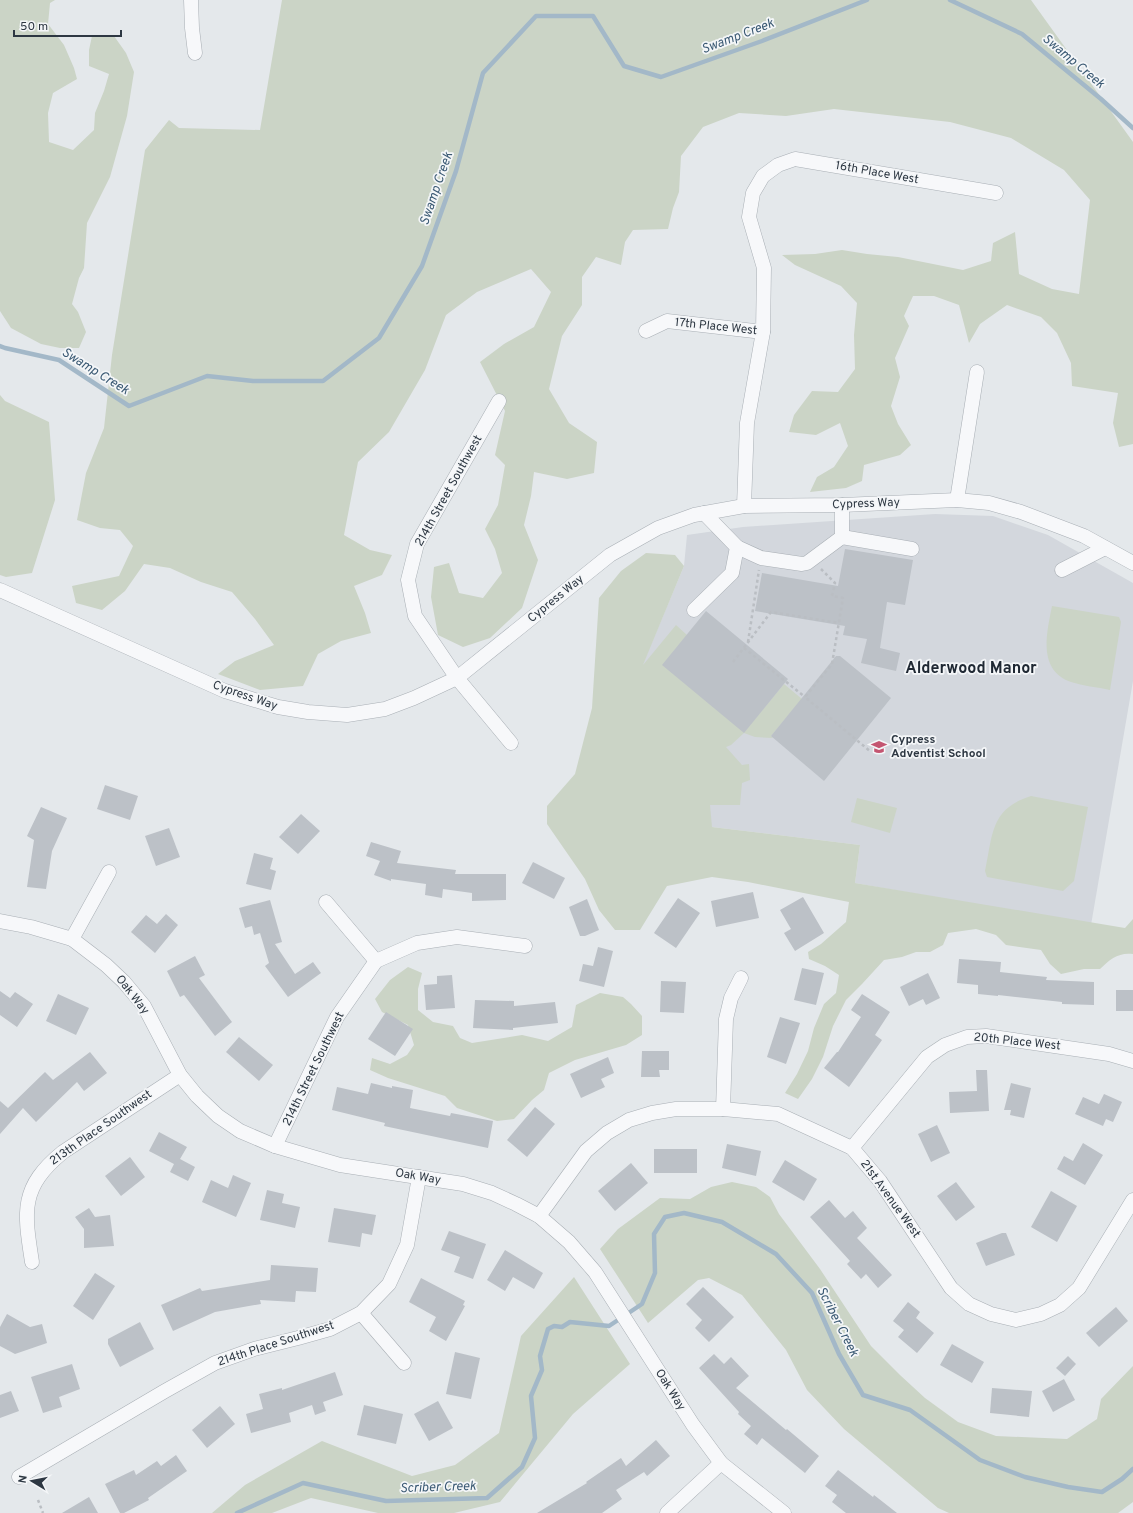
<svg xmlns="http://www.w3.org/2000/svg" width="1133" height="1513" viewBox="0 0 1133 1513" font-family="Overpass,sans-serif">
  <style>
    .built { fill: #d3d7dd }
    .green { fill: #cbd4c6 }
    .lines { fill: none; stroke-linecap: round; stroke-linejoin: round }
    .stream { stroke: #a3b8c8; stroke-width: 4.5 }
    .building { fill: #bcc1c7 }
    .minor-casing { stroke: #a9afb5; stroke-width: 15 }
    .path { stroke: #babec3; stroke-width: 2.5; stroke-dasharray: 3 3; stroke-linecap: butt }
    .minor { stroke: #f7f8fa; stroke-width: 14 }
    .labels { text-anchor: middle; dominant-baseline: central; stroke-width: 3.5; stroke-linejoin: round; paint-order: stroke }
    .street-label { font-size: 12px; fill: #2d3742; stroke: #f4f6f8 }
    .poi-label { font-size: 12px; font-weight: bold; fill: #2d3742; stroke: #f4f6f8; text-anchor: start }
    .water-label { font-size: 13px; font-style: italic; fill: #3a5973; stroke: #f4f6f8 }
    .district-label { font-size: 16px; font-weight: bold; fill: #1f2833; stroke: #f4f6f8 }
  </style>
  <rect width="100%" height="100%" fill="#e4e8eb"/>
  <!-- built -->
  <polygon class="built" points="935,514 993,516 1048,535 1133,583 1133,681 1091,925 855,883 860,845 712,827 642,666 684,566 687,535 743,527"/>
  <!-- green -->
  <g class="green">
    <polygon points="0,0 55,0 50,3 48,24 64,45 74,68 77,79 53,93 48,113 49,142 73,150 94,130 95,113 104,91 109,74 89,66 89,50 92,36 114,36 126,53 134,72 127,116 110,177 87,223 84,268 79,278 72,304 78,312 86,332 79,348 60,348 41,344 11,328 0,311"/>
    <polygon points="282,0 1031,0 1133,142 1133,444 1119,447 1113,423 1118,393 1072,386 1071,363 1057,333 1041,317 1007,305 980,324 969,343 959,305 934,296 913,296 904,316 909,326 895,358 900,377 891,406 898,424 911,445 900,455 864,465 862,481 846,488 810,492 817,477 834,467 848,446 840,423 816,435 789,432 794,415 812,391 838,392 855,369 854,335 857,303 841,286 795,265 782,255 815,254 842,250 867,254 898,257 963,270 991,261 993,243 1015,232 1019,274 1052,289 1079,294 1090,200 1064,170 1011,138 950,122 834,109 786,116 739,113 703,127 681,156 679,192 673,208 668,229 633,230 625,242 621,265 596,257 582,277 582,305 562,336 549,389 569,423 597,442 594,473 567,479 534,472 531,496 524,525 538,560 522,608 490,638 463,647 438,635 431,597 434,567 449,563 459,593 483,598 502,573 495,549 485,529 498,505 505,465 495,455 505,411 480,362 504,344 534,327 551,292 531,269 477,292 446,315 425,370 389,432 358,462 344,535 370,550 392,555 382,575 354,586 365,613 371,633 341,641 318,654 303,686 260,690 218,674 235,661 274,645 255,619 232,592 201,582 170,568 144,564 125,591 102,610 76,603 72,586 119,576 133,546 120,530 100,528 77,520 86,473 104,428 112,355 145,150 169,120 179,128 260,130"/>
    <polygon points="0,395 5,401 49,422 55,500 32,573 6,577 0,575"/>
    <path d="M 646,553 L 675,555 L 684,566 L 643,665 L 676,625 L 687,635 L 663,665 L 744,732 L 784,684 L 802,699 L 771,736 L 773,738 L 755,737 L 744,733 L 731,745 L 726,747 L 742,765 L 749,764 L 750,780 L 742,783 L 740,805 L 710,805 L 712,827 L 860,845 L 855,883 L 1125,928 L 1133,919 L 1133,954 C 1119,952 1110,959 1100,969 L 1084,969 L 1061,974 L 1050,964 L 1041,950 L 1006,945 L 996,935 L 976,929 L 948,933 L 943,945 L 930,952 L 916,952 L 902,957 L 884,960 L 862,984 L 846,1000 L 833,1026 L 823,1057 L 812,1079 L 798,1099 L 785,1093 L 797,1074 L 808,1051 L 814,1028 L 824,1004 L 836,993 L 839,975 L 825,966 L 809,959 L 808,952 L 821,944 L 846,922 L 849,902 L 748,882 L 712,877 L 667,886 L 640,930 L 615,930 L 599,910 L 585,879 L 547,824 L 547,806 L 575,774 L 592,708 L 599,598 L 621,571 Z"/>
    <path d="M 1052,606 L 1119,617 L 1121,622 L 1110,690 C 1097,687 1083,686 1071,682 C 1037,670 1047,632 1052,606 Z"/>
    <path d="M 1031,796 L 1088,807 L 1074,881 L 1063,891 L 987,877 L 985,871 C 993,834 990,809 1031,796 Z"/>
    <polygon points="857,798 897,808 890,833 851,822"/>
    <polygon points="408,967 422,973 418,989 418,1010 433,1022 453,1026 460,1038 472,1043 522,1035 548,1041 572,1027 576,1005 600,993 623,997 631,1004 642,1016 642,1035 626,1045 575,1060 549,1073 544,1090 532,1100 514,1119 497,1121 457,1108 445,1096 388,1078 370,1070 372,1058 390,1064 407,1055 414,1045 408,1025 382,1012 375,999 390,980"/>
    <polygon points="732,1182 756,1187 770,1197 779,1214 820,1269 871,1346 900,1375 925,1398 958,1422 996,1436 1067,1439 1097,1419 1101,1399 1133,1366 1133,1502 1118,1513 949,1513 938,1508 844,1429 807,1390 786,1350 742,1295 709,1278 698,1280 648,1323 600,1249 618,1229 660,1198 690,1199 711,1187"/>
    <polygon points="574,1277 630,1364 573,1414 500,1502 454,1513 378,1513 311,1498 272,1513 212,1513 245,1485 322,1441 412,1476 455,1465 499,1433 521,1336"/>
  </g>
  <g class="lines">
    <!-- stream -->
    <g class="stream">
      <polyline points="950,0 1022,34 1101,99 1133,128"/>
      <polyline points="0,346 5,348 59,360 129,406 207,376 253,381 323,381 379,338 422,266 456,171 483,73 536,16 593,16 624,66 661,77 762,41 867,0"/>
      <polyline points="237,1513 303,1483 386,1501 487,1498 522,1467 535,1438 531,1396 542,1370 540,1356 548,1329 554,1326 562,1327 570,1322 609,1326 642,1304 655,1273 654,1234 665,1217 684,1213 722,1222 776,1254 812,1293 839,1354 863,1395 910,1410 980,1460 1025,1477 1068,1487 1102,1492 1122,1479 1133,1469"/>
    </g>
  </g>
  <!-- building -->
  <g class="building">
    <polygon points="845,549 913,560 905,605 887,602 880,648 900,653 896,671 861,663 867,639 843,635 845,626 755,611 762,573 838,586"/>
    <polygon points="706,611 788,679 744,733 662,665"/>
    <polygon points="836,656 840,656 891,698 824,781 771,736"/>
    <polygon points="105,785 138,796 130,820 97,809"/>
    <polygon points="41,807 67,818 52,851 46,889 27,887 34,840 27,836"/>
    <polygon points="301,814 320,831 298,854 279,837"/>
    <polygon points="169,828 180,857 156,866 145,836"/>
    <polygon points="371,842 401,851 397,863 456,870 455,874 506,874 506,900 472,901 472,893 443,889 442,898 425,895 426,884 391,879 391,881 374,875 380,861 366,856"/>
    <polygon points="254,853 273,858 270,869 276,871 271,890 246,884"/>
    <polygon points="533,862 565,878 554,899 522,883"/>
    <polygon points="753,892 759,918 716,927 711,901"/>
    <polygon points="803,897 824,933 795,951 784,933 791,929 780,910"/>
    <polygon points="678,898 700,913 676,948 654,933"/>
    <polygon points="587,899 599,930 585,936 580,936 569,907"/>
    <polygon points="270,900 282,942 275,944 295,974 313,962 321,973 288,997 265,966 269,963 260,933 254,935 252,926 245,928 239,908"/>
    <polygon points="166,914 178,925 155,953 131,932 146,915 157,924"/>
    <polygon points="598,947 613,951 604,987 579,981 583,964 593,966"/>
    <polygon points="195,956 205,975 199,978 232,1022 215,1036 184,995 180,997 167,971"/>
    <polygon points="959,959 1001,962 1000,972 1047,977 1046,980 1094,982 1094,1005 1062,1004 1062,1002 998,995 998,996 978,994 978,985 957,983"/>
    <polygon points="802,968 824,973 816,1005 794,1000"/>
    <polygon points="928,973 940,998 926,1005 923,999 909,1006 900,987"/>
    <polygon points="452,975 455,1008 426,1010 424,985 437,984 437,976"/>
    <polygon points="661,981 686,982 684,1013 660,1012"/>
    <rect x="1116" y="990" width="17" height="21"/>
    <polygon points="0,991 10,998 15,992 33,1004 17,1027 0,1015"/>
    <polygon points="58,994 89,1008 76,1035 46,1021"/>
    <polygon points="862,994 890,1012 875,1035 882,1040 849,1087 824,1068 837,1052 838,1052 861,1017 851,1010"/>
    <polygon points="475,1000 514,1001 514,1006 555,1002 558,1023 513,1028 513,1030 473,1028"/>
    <polygon points="386,1012 413,1029 395,1056 368,1039"/>
    <polygon points="780,1017 800,1023 786,1064 767,1057"/>
    <polygon points="239,1037 273,1065 259,1081 226,1052"/>
    <polygon points="642,1051 669,1051 669,1070 659,1070 660,1077 641,1077"/>
    <polygon points="90,1052 107,1073 84,1091 77,1082 36,1122 23,1108 0,1134 0,1101 8,1108 45,1072 53,1080"/>
    <polygon points="608,1057 614,1073 601,1079 605,1087 581,1098 570,1074"/>
    <polygon points="976,1070 987,1070 989,1111 950,1113 949,1092 977,1091"/>
    <polygon points="371,1083 392,1088 392,1086 413,1090 410,1108 450,1116 451,1113 493,1121 488,1148 384,1126 385,1123 332,1110 337,1087 368,1094"/>
    <polygon points="1011,1083 1031,1088 1024,1118 1010,1115 1011,1110 1004,1110"/>
    <polygon points="1104,1094 1122,1102 1113,1122 1106,1119 1103,1126 1075,1114 1083,1097 1099,1104"/>
    <polygon points="535,1107 555,1124 527,1157 507,1140"/>
    <polygon points="937,1125 950,1153 931,1162 918,1134"/>
    <polygon points="159,1132 187,1147 180,1159 195,1167 188,1181 170,1172 174,1164 149,1151"/>
    <polygon points="1083,1143 1103,1155 1085,1185 1057,1169 1064,1156 1073,1161"/>
    <polygon points="727,1144 761,1151 756,1176 722,1168"/>
    <rect x="654" y="1149" width="43" height="24"/>
    <polygon points="130,1157 145,1177 121,1196 105,1176"/>
    <polygon points="785,1160 817,1179 804,1201 772,1182"/>
    <polygon points="631,1163 648,1183 615,1211 598,1191"/>
    <polygon points="233,1175 251,1183 236,1217 202,1202 211,1180 228,1188"/>
    <polygon points="956,1182 975,1207 956,1221 937,1196"/>
    <polygon points="267,1190 284,1194 282,1203 300,1207 295,1228 260,1220"/>
    <polygon points="1051,1191 1077,1206 1057,1242 1031,1227"/>
    <polygon points="829,1200 845,1218 853,1211 867,1228 857,1238 892,1275 878,1288 866,1274 861,1279 847,1264 850,1261 810,1217"/>
    <polygon points="89,1208 95,1217 110,1215 114,1246 84,1248 84,1229 75,1217"/>
    <polygon points="334,1208 376,1215 372,1235 362,1233 360,1247 328,1242"/>
    <polygon points="449,1231 486,1244 473,1279 454,1272 460,1257 441,1250"/>
    <polygon points="1002,1233 1006,1233 1015,1255 986,1266 976,1243"/>
    <polygon points="505,1250 543,1273 534,1289 513,1277 505,1291 487,1280"/>
    <polygon points="271,1265 318,1268 316,1292 296,1291 295,1302 260,1300 261,1304 215,1312 173,1331 161,1305 200,1288 202,1291 270,1280"/>
    <polygon points="95,1273 115,1286 93,1320 73,1306"/>
    <polygon points="421,1278 465,1301 463,1305 465,1306 446,1341 429,1331 436,1317 409,1302"/>
    <polygon points="703,1287 734,1317 709,1342 695,1328 702,1320 686,1304"/>
    <polygon points="908,1302 920,1312 916,1318 934,1333 917,1353 898,1337 904,1330 893,1321"/>
    <polygon points="1116,1307 1128,1321 1099,1347 1086,1333"/>
    <polygon points="7,1314 30,1327 42,1324 47,1343 15,1354 0,1346 0,1327"/>
    <polygon points="140,1322 154,1349 120,1367 108,1344 108,1339"/>
    <polygon points="952,1344 984,1362 972,1383 940,1365"/>
    <polygon points="455,1352 480,1358 471,1399 446,1394"/>
    <polygon points="714,1354 724,1364 731,1357 749,1376 736,1388 786,1430 787,1429 819,1456 805,1473 762,1438 757,1445 744,1434 751,1426 738,1414 739,1412 699,1368"/>
    <polygon points="1068,1356 1076,1364 1065,1376 1056,1368"/>
    <polygon points="72,1364 80,1389 59,1397 62,1407 43,1413 31,1377"/>
    <polygon points="335,1372 343,1395 323,1402 326,1411 315,1415 312,1405 289,1413 291,1422 251,1433 246,1414 263,1409 259,1394 282,1388 282,1390"/>
    <polygon points="1064,1379 1075,1400 1053,1412 1042,1391"/>
    <polygon points="992,1388 1032,1391 1029,1417 990,1413"/>
    <polygon points="11,1391 19,1411 0,1418 0,1395"/>
    <polygon points="438,1401 453,1428 429,1441 414,1414"/>
    <polygon points="364,1405 403,1414 396,1444 357,1435"/>
    <polygon points="220,1406 235,1424 207,1448 192,1430"/>
    <polygon points="656,1440 670,1456 647,1476 644,1472 616,1490 622,1499 602,1513 537,1513 587,1483 586,1482 621,1458 626,1466"/>
    <polygon points="176,1455 187,1471 148,1498 149,1500 124,1513 120,1513 105,1484 134,1470 136,1475 157,1461 161,1466"/>
    <polygon points="838,1470 873,1497 874,1495 897,1513 846,1513 832,1502 837,1495 825,1486"/>
    <polygon points="89,1497 98,1513 62,1513"/>
  </g>
  <g class="lines">
    <!-- minor casing -->
    <g class="minor-casing">
      <g id="minor">
        <polyline points="191,0 192,28 195,53"/>
        <polyline points="646,331 667,321 763,332"/>
        <polyline points="499,401 417,544 408,580 415,616 457,678 511,743"/>
        <polyline points="957,500 977,372"/>
        <polyline points="744,506 747,423 763,332 764,268 749,217 753,193 763,176 778,165 795,159 996,193"/>
        <polyline points="842,537 912,549"/>
        <polyline points="737,547 761,558 802,564 807,563 842,537 842,505"/>
        <polyline points="1062,570 1105,548"/>
        <polyline points="0,590 225,691 278,707 308,712 347,715 385,709 414,698 457,678 610,555 658,528 694,515 744,506 842,505 957,500 989,503 1021,512 1084,536 1133,563"/>
        <polyline points="694,610 732,573 737,547 704,513"/>
        <polyline points="326,902 376,961"/>
        <polyline points="0,921 31,927 72,939 106,965 124,982 144,1006 180,1075 197,1096 218,1116 240,1131 275,1146 340,1165 463,1184 492,1193 516,1204 539,1216 569,1242 595,1272 693,1425 721,1463 784,1513"/>
        <polyline points="72,939 109,872"/>
        <polyline points="723,1109 726,1019 731,998 741,978"/>
        <polyline points="275,1146 337,1017 376,961 417,943 457,937 525,946"/>
        <polyline points="852,1148 927,1057 945,1045 967,1037 986,1036 1109,1054 1133,1061"/>
        <polyline points="539,1216 586,1151 607,1133 629,1120 652,1113 676,1109 723,1109 778,1114 852,1148 880,1181 951,1288 969,1304 991,1314 1016,1320 1041,1314 1060,1305 1079,1288 1133,1200"/>
        <path d="M 32,1262 C 24,1211 20,1187 63,1152 L 180,1075"/>
        <polyline points="361,1313 404,1363"/>
        <polyline points="19,1477 165,1391 215,1363 254,1349 298,1338 330,1329 361,1313 389,1284 407,1245 419,1177"/>
        <polyline points="667,1513 721,1463"/>
      </g>
    </g>
    <!-- path -->
    <g class="path">
      <polyline points="821,569 835,583 832,596 843,598 832,664 805,697 871,752"/>
      <polyline points="748,642 759,570"/>
      <polyline points="744,648 805,697"/>
      <polyline points="733,662 771,612 839,623"/>
      <polyline points="38,1500 43,1513"/>
    </g>
    <!-- minor -->
    <use href="#minor" class="minor"/>
  </g>
  <!-- icons -->
  <defs>
    <g id="school-bare" transform="scale(1.2)"><path d="M0-5L7-2L0 1L-7-2ZM-4 1L0 2.5L4 1V4Q0 6-4 4Z" fill="#c45571" stroke="#f4f6f8" stroke-width="2.5" paint-order="stroke"/></g>
  </defs>
  <g fill-rule="evenodd">
    <use href="#school-bare" x="879" y="747"/>
  </g>
  <g class="labels">
    <!-- street labels -->
    <g class="street-label">
      <text transform="translate(877 173) rotate(10)">16th Place West</text>
      <text transform="translate(716 327) rotate(6)">17th Place West</text>
      <text transform="translate(449 491) rotate(-61)">214th Street Southwest</text>
      <text transform="translate(866 504) rotate(-2)">Cypress Way</text>
      <text transform="translate(556 599) rotate(-39)">Cypress Way</text>
      <text transform="translate(245 696) rotate(19)">Cypress Way</text>
      <text transform="translate(132 995) rotate(52)">Oak Way</text>
      <text transform="translate(1017 1042) rotate(6)">20th Place West</text>
      <text transform="translate(314 1069) rotate(-64)">214th Street Southwest</text>
      <text transform="translate(101 1128) rotate(-35)">213th Place Southwest</text>
      <text transform="translate(418 1177) rotate(10)">Oak Way</text>
      <text transform="translate(890 1199) rotate(54)">21st Avenue West</text>
      <text transform="translate(276 1344) rotate(-18)">214th Place Southwest</text>
      <text transform="translate(670 1390) rotate(58)">Oak Way</text>
    </g>
    <!-- poi labels -->
    <g class="poi-label">
      <text x="891" y="740">Cypress<tspan x="891" dy="14">Adventist School</tspan></text>
    </g>
    <!-- water labels -->
    <g class="water-label">
      <text transform="translate(738 37) rotate(-21)">Swamp Creek</text>
      <text transform="translate(1073 62) rotate(40)">Swamp Creek</text>
      <text transform="translate(437 189) rotate(-71)">Swamp Creek</text>
      <text transform="translate(95 372) rotate(32)">Swamp Creek</text>
      <text transform="translate(837 1322) rotate(63)">Scriber Creek</text>
      <text transform="translate(438 1488) rotate(-2)">Scriber Creek</text>
    </g>
    <!-- district labels -->
    <g class="district-label">
      <text x="971" y="669">Alderwood Manor</text>
    </g>
  </g>
  <!-- north arrow -->
  <g transform="translate(32 1481) rotate(280)" stroke="#f4f6f8" stroke-width="3" paint-order="stroke">
  <path d="M0-3L7 15L0 10L-7 15Z" fill="#2d3742"/>
  <text y="-6" font-size="11" font-weight="bold" text-anchor="middle" fill="#2d3742">N</text>
  </g>
  <!-- scale -->
  <path d="M14 30v6h107v-6" fill="none" stroke="#2d3742" stroke-width="2"/>
  <text x="20" y="30" font-size="12" fill="#2d3742" stroke="#f4f6f8" stroke-width="3" paint-order="stroke">50 m</text>
</svg>
